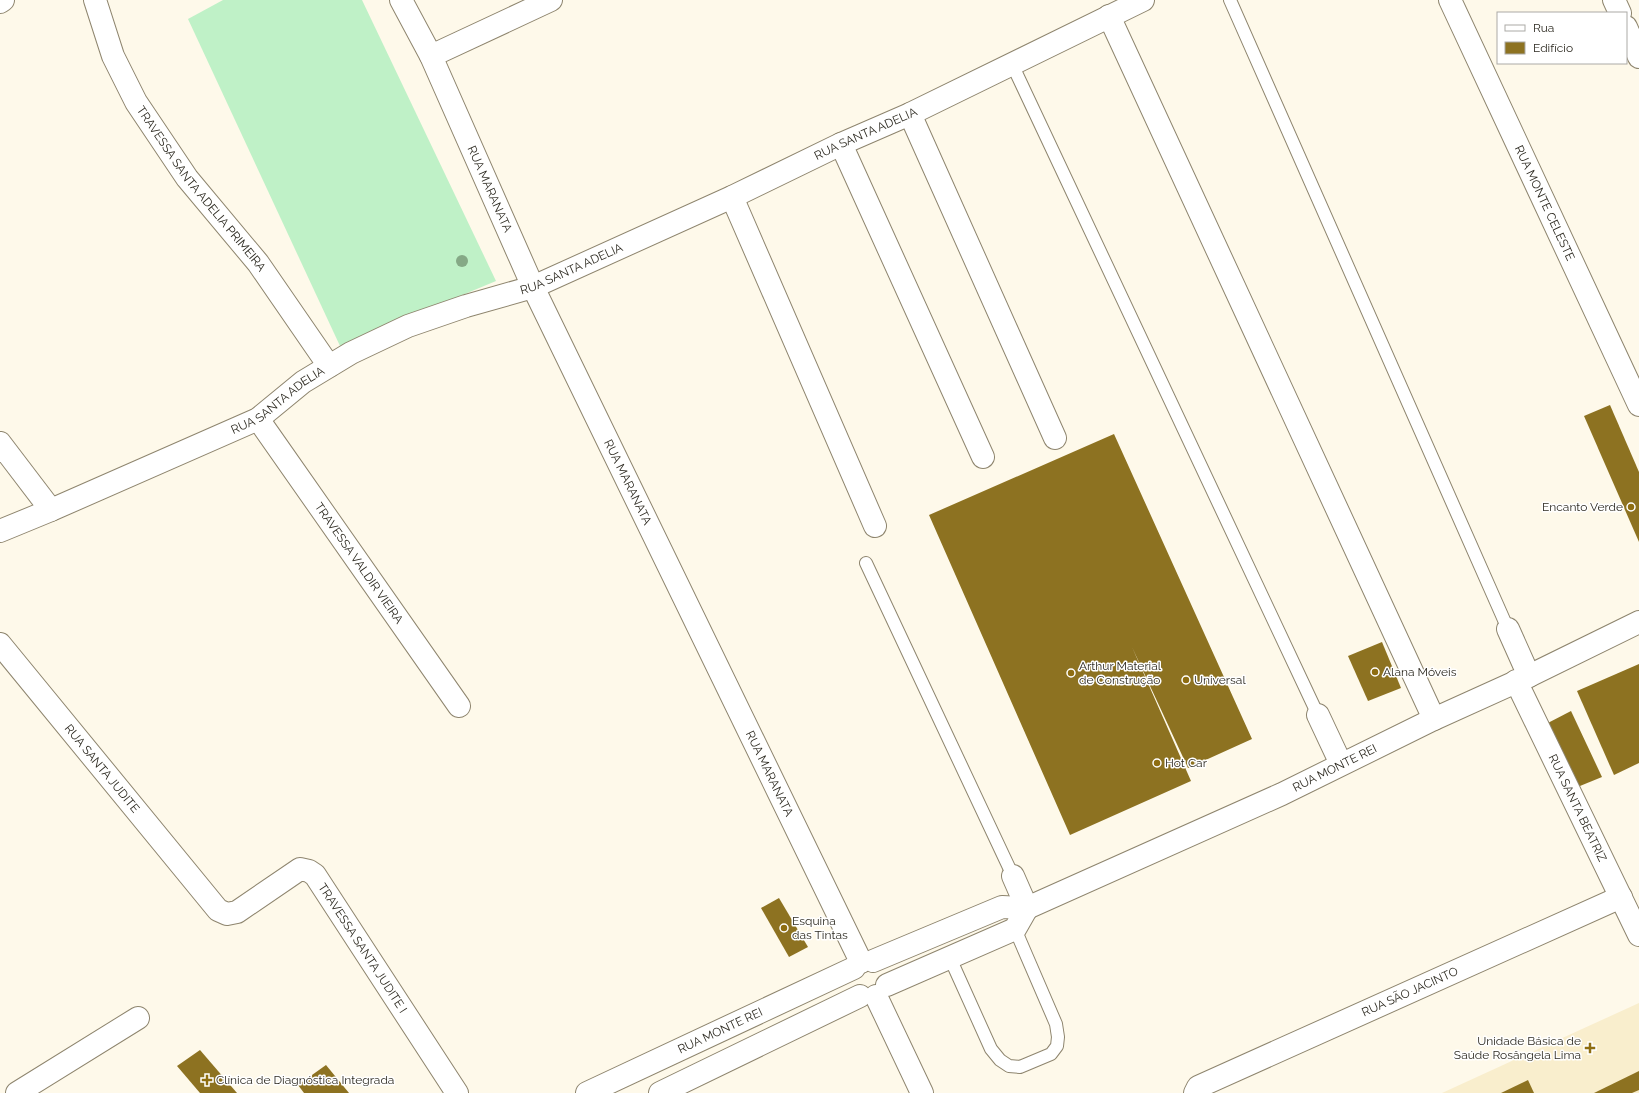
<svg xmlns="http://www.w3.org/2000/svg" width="1639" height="1093" viewBox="0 0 1639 1093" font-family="Raleway,sans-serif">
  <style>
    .built { fill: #f9eecd }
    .pitch { fill: #bff1c7 }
    .building { fill: #8d7221 }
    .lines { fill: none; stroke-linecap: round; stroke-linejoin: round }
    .lane-casing { stroke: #8e856e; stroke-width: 14 }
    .street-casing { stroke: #8e856e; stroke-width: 24 }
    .secondary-casing { stroke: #8e856e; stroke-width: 24 }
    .lane { stroke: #fff; stroke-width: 12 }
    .street { stroke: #fff; stroke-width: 22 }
    .secondary { stroke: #fff; stroke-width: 22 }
    .tree { fill: #85a986 }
    .poi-dot { fill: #8e6d11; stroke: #fff; stroke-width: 1.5 }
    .labels { text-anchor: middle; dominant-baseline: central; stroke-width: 3; stroke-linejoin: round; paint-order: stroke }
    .street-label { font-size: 12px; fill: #2d2a21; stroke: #fff }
    .poi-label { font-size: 12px; fill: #2d2a21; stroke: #fff; text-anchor: start }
  </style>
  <rect width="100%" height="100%" fill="#fef9ea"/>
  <!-- built -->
  <polygon class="built" points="1639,1003 1639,1093 1442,1093"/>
  <!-- pitch -->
  <polygon class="pitch" points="223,0 362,0 496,281 340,346 188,19"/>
  <!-- building -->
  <g class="building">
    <polygon points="1610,405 1639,472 1639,542 1584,416"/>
    <polygon points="1114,434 1252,739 1188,768 1132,647 1191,781 1070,835 929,515"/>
    <polygon points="1382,642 1401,688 1368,701 1348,656"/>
    <polygon points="1639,664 1639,763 1614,775 1577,691"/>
    <polygon points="1571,711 1602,777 1575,788 1544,725"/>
    <polygon points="779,898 808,947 789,957 761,908"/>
    <polygon points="200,1050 237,1093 200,1093 177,1066"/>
    <polygon points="326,1065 349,1093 304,1093 298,1085"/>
    <polygon points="1639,1071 1639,1090 1632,1093 1594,1093"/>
    <polygon points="1528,1080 1534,1093 1501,1093"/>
  </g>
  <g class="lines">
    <!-- lane casing -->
    <g class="lane-casing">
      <g id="lane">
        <polyline points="1230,0 1508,629"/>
        <polyline points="1012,64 1318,715"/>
        <polyline points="866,563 1013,876"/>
        <polyline points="950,958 991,1049 1000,1060 1009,1066 1020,1067 1051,1054 1057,1046 1058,1037 1056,1024 1015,929"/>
      </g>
    </g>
    <!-- street casing -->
    <g class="street-casing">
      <g id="street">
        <path id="s1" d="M 95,0 L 113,56 L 136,102 L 187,178 L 258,263 L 329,366"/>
        <path id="s2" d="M 401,0 L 431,56 L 533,287 L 861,962"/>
        <path id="s3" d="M 1450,0 L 1639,405"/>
        <polyline points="1614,0 1620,13"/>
        <polyline points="0,2 3,0"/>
        <polyline points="1109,16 1434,719"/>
        <polyline points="1626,27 1639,57"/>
        <polyline points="431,56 551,0"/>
        <polyline points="910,114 1055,438"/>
        <polyline points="841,144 983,457"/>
        <polyline points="732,197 875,526"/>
        <path id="s4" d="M 258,419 L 459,706"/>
        <polyline points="0,443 51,510"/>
        <path id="s5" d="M 0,531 L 51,510 L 258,419 L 303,382 L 351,353 L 408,326 L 466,306 L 533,287 L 732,197 L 841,144 L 910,114 L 1143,0"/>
        <polyline points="1508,629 1529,676"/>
        <path id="s6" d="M 0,644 L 218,910 L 227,914 L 237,912 L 300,869 L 309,871 L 315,875 L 457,1093"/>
        <path id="s7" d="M 1516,681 L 1639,935"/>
        <polyline points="1318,715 1341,764"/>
        <polyline points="1013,876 1027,908"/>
        <polyline points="876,996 922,1093"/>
        <polyline points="17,1093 138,1018"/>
        <path id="s8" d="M 1195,1093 L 1198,1087 L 1621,897"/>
      </g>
    </g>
    <!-- secondary casing -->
    <g class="secondary-casing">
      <g id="secondary">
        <path id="s9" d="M 873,961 L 1002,907 L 1027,908 L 1282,794 L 1434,719 L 1529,676 L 1639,622"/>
        <polyline points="887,985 1015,929 1027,908"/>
        <path id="s10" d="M 587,1093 L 854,968"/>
        <polyline points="660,1093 860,996"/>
      </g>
    </g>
    <!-- lane -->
    <use href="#lane" class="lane"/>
    <!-- street -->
    <use href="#street" class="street"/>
    <!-- secondary -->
    <use href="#secondary" class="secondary"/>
  </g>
  <!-- trees -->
  <circle class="tree" cx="462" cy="261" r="6"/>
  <!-- markers -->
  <g class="poi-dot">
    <circle cx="1631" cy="507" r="4"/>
    <circle cx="1375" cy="672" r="4"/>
    <circle cx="1071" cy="673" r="4"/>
    <circle cx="1186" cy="680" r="4"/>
    <circle cx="1157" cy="763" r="4"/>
    <circle cx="784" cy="928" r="4"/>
    <path d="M1588 1042h4v4h4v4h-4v4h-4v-4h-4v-4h4z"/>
    <path d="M205 1074h4v4h4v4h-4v4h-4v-4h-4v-4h4z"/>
  </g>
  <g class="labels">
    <!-- street labels -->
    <g class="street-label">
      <text stroke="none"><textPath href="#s5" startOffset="956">RUA SANTA ADELIA</textPath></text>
      <text stroke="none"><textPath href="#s1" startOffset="219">TRAVESSA SANTA ADELIA PRIMEIRA</textPath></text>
      <text stroke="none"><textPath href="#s2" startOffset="209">RUA MARANATA</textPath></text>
      <text stroke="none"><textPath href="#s3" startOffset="224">RUA MONTE CELESTE</textPath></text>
      <text stroke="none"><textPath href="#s5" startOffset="632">RUA SANTA ADELIA</textPath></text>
      <text stroke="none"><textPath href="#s5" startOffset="308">RUA SANTA ADELIA</textPath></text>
      <text stroke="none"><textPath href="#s2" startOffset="533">RUA MARANATA</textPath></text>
      <text stroke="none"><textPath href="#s4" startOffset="176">TRAVESSA VALDIR VIEIRA</textPath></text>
      <text stroke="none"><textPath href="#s9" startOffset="503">RUA MONTE REI</textPath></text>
      <text stroke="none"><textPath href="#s6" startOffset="161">RUA SANTA JUDITE</textPath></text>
      <text stroke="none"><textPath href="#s2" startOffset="857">RUA MARANATA</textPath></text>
      <text stroke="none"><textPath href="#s7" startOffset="141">RUA SANTA BEATRIZ</textPath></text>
      <text stroke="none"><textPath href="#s6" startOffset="544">TRAVESSA SANTA JUDITE I</textPath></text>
      <text stroke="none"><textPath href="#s8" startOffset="239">RUA SÃO JACINTO</textPath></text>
      <text stroke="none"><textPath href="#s10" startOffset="147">RUA MONTE REI</textPath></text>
    </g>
    <!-- poi labels -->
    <g class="poi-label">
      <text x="1623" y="507" text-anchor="end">Encanto Verde</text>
      <text x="1079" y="666">Arthur Material<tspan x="1079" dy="14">de Construção</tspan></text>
      <text x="1383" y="672">Alana Móveis</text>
      <text x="1194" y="680">Universal</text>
      <text x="1165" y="763">Hot Car</text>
      <text x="792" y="921">Esquina<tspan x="792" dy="14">das Tintas</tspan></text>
      <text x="1581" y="1041" text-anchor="end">Unidade Básica de<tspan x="1581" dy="14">Saúde Rosângela Lima</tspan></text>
      <text x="216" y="1080">Clínica de Diagnóstica Integrada</text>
    </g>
  </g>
  <!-- legend -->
  <rect x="1497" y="12" width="130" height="52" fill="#ffffff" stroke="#abaaa6"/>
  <rect x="1505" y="25" width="20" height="6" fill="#ffffff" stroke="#abaaa6"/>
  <text x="1533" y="32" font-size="12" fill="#2d2a21">Rua</text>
  <rect x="1505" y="42" width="20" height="12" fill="#8d7221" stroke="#abaaa6"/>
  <text x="1533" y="52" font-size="12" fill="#2d2a21">Edifício</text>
</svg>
